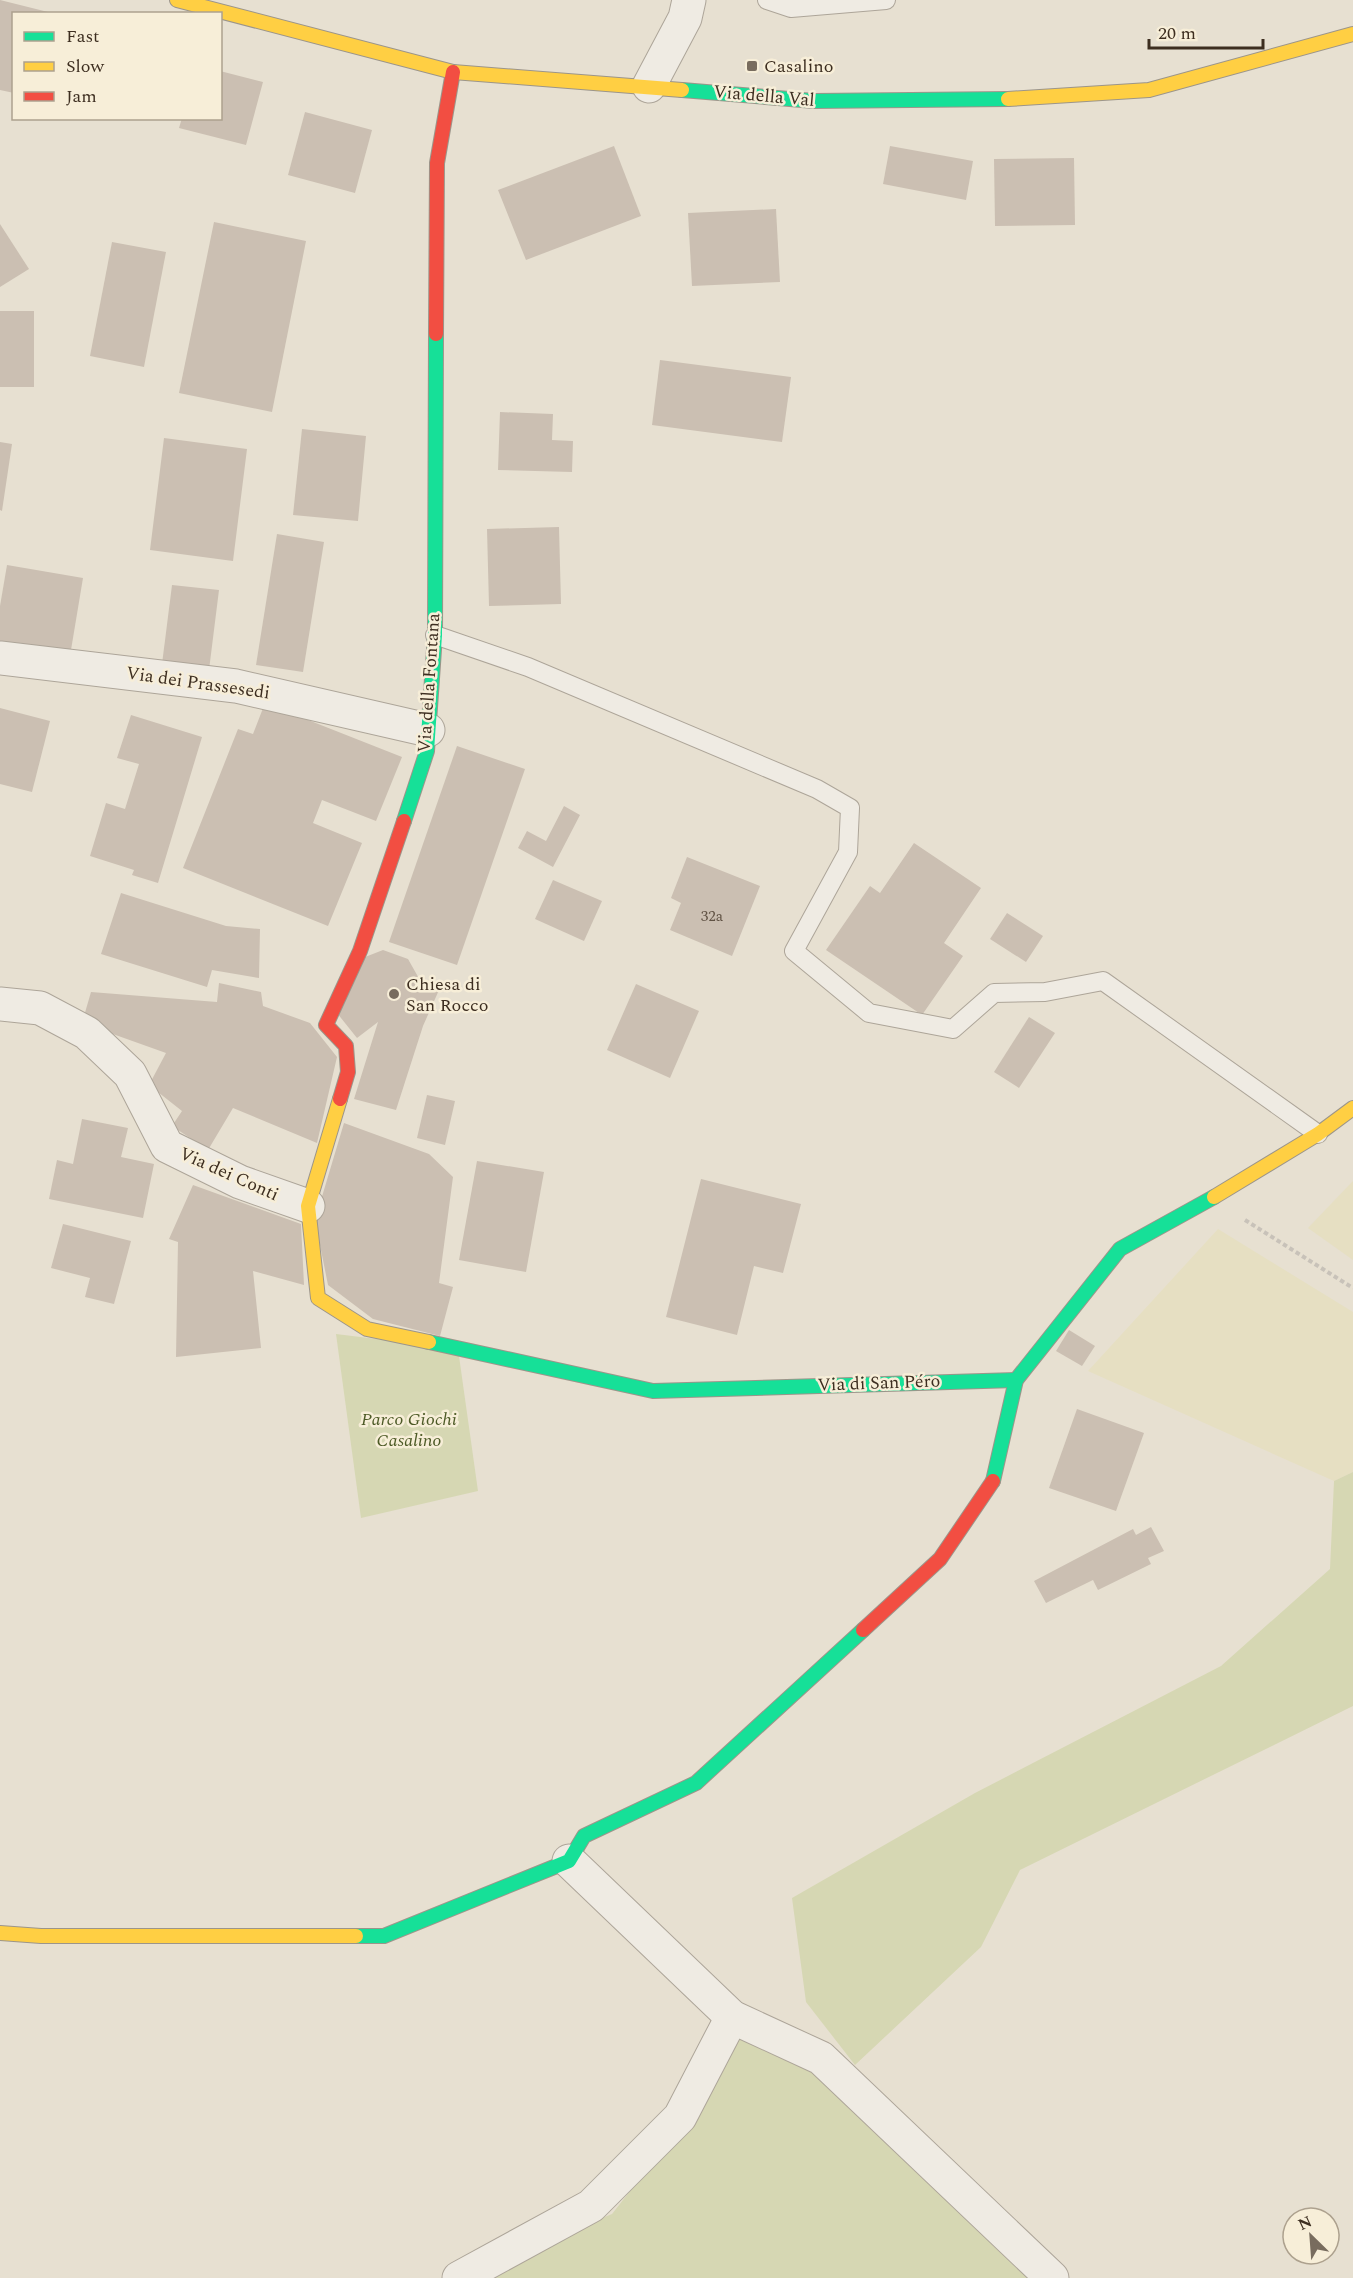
<svg xmlns="http://www.w3.org/2000/svg" width="1353" height="2278" viewBox="0 0 1353 2278" font-family="Spectral,serif">
  <style>
    .farmland { fill: #e6dfc2 }
    .green { fill: #d6d7b3 }
    .building { fill: #cbbfb2 }
    .lines { fill: none; stroke-linecap: round; stroke-linejoin: round }
    .lane-casing { stroke: #ada599; stroke-width: 20 }
    .street-casing { stroke: #ada599; stroke-width: 35 }
    .fast-casing { stroke: #9c958a; stroke-width: 16 }
    .slow-casing { stroke: #9c958a; stroke-width: 16 }
    .jam-casing { stroke: #9c958a; stroke-width: 16 }
    .path { stroke: #c8c2b9; stroke-width: 4; stroke-dasharray: 4.5 3; stroke-linecap: butt }
    .lane { stroke: #efebe3; stroke-width: 18 }
    .street { stroke: #efebe3; stroke-width: 33 }
    .fast { stroke: #16e098; stroke-width: 14 }
    .slow { stroke: #ffcf43; stroke-width: 14 }
    .jam { stroke: #f24e42; stroke-width: 14 }
    .poi-dot { fill: #786c5e; stroke: #f7eed8; stroke-width: 2 }
    .labels { text-anchor: middle; dominant-baseline: central; stroke-width: 5; stroke-linejoin: round; paint-order: stroke }
    .number-label { font-size: 15px; fill: #605244 }
    .poi-label { font-size: 18px; fill: #3d2e20; stroke: #f7eed8; text-anchor: start }
    .street-label { font-size: 18px; fill: #3d2e20; stroke: #f7eed8 }
    .park-label { font-size: 18px; font-style: italic; fill: #4d5a26; stroke: #f7eed8 }
  </style>
  <rect width="100%" height="100%" fill="#e7e0d1"/>
  <!-- farmland -->
  <g class="farmland">
    <polygon points="1353,1181 1353,1260 1308,1228"/>
    <polygon points="1218,1229 1353,1312 1353,1472 1334,1481 1088,1371"/>
  </g>
  <!-- green -->
  <g class="green">
    <polygon points="336,1334 458,1349 478,1491 361,1518"/>
    <polygon points="1353,1472 1353,1706 1020,1870 981,1947 855,2065 806,2002 792,1898 975,1793 1221,1666 1330,1569 1334,1481"/>
    <polygon points="735,2026 818,2063 1039,2278 475,2278 538,2244 612,2214 685,2121"/>
  </g>
  <!-- building -->
  <g class="building">
    <polygon points="0,0 52,13 14,14 14,93 0,90"/>
    <polygon points="220,71 263,82 246,145 179,128 182,118 220,118"/>
    <polygon points="305,112 372,130 355,193 288,175"/>
    <polygon points="614,146 641,216 526,260 498,190"/>
    <polygon points="890,146 973,161 966,200 883,184"/>
    <polygon points="1074,158 1075,225 995,226 994,159"/>
    <polygon points="776,209 780,282 692,286 688,213"/>
    <polygon points="214,222 306,241 272,412 179,393"/>
    <polygon points="0,224 29,269 0,287"/>
    <polygon points="112,242 166,252 144,367 90,356"/>
    <rect x="0" y="311" width="34" height="76"/>
    <polygon points="660,360 791,377 782,442 652,425"/>
    <polygon points="500,412 553,414 552,440 573,441 572,472 498,470"/>
    <polygon points="302,429 366,436 358,521 293,515"/>
    <polygon points="164,438 247,449 233,561 150,550"/>
    <polygon points="0,442 12,444 2,511 0,510"/>
    <polygon points="559,527 561,604 489,606 487,529"/>
    <polygon points="277,534 324,542 303,672 256,665"/>
    <polygon points="7,565 83,578 70,656 0,644 0,606"/>
    <polygon points="172,585 219,590 209,670 162,664"/>
    <polygon points="265,703 402,757 376,821 322,800 313,823 362,843 328,926 183,868 238,729 253,734"/>
    <polygon points="0,708 50,721 32,792 0,784"/>
    <polygon points="131,715 202,737 158,883 132,875 134,870 90,856 106,803 125,809 139,764 117,758"/>
    <polygon points="457,746 525,769 457,965 389,942"/>
    <polygon points="564,806 580,815 553,867 518,848 527,831 546,841"/>
    <polygon points="914,843 981,888 944,943 963,956 922,1015 826,950 870,886 880,893"/>
    <polygon points="687,857 760,886 732,956 670,930 681,903 671,898"/>
    <polygon points="553,880 602,901 584,941 535,919"/>
    <polygon points="121,893 226,926 260,929 259,978 212,970 207,987 101,954"/>
    <polygon points="1007,913 1043,936 1026,962 990,939"/>
    <polygon points="383,950 408,959 421,982 439,990 423,1026 396,1110 354,1099 378,1022 357,1038 337,1013 360,959"/>
    <polygon points="219,983 261,992 263,1006 310,1023 337,1057 317,1143 233,1108 208,1150 172,1126 182,1111 149,1085 166,1053 82,1023 91,992 217,1002"/>
    <polygon points="636,984 699,1011 670,1078 607,1050"/>
    <polygon points="1029,1017 1055,1033 1019,1088 994,1072"/>
    <polygon points="427,1095 455,1101 445,1145 417,1138"/>
    <polygon points="82,1119 128,1128 121,1157 154,1164 143,1218 49,1199 57,1160 73,1164"/>
    <polygon points="344,1123 429,1154 453,1177 439,1283 453,1287 440,1336 373,1319 328,1285 315,1220"/>
    <polygon points="477,1161 544,1172 526,1272 459,1260"/>
    <polygon points="701,1179 801,1204 783,1273 754,1266 737,1335 666,1317"/>
    <polygon points="193,1185 301,1224 304,1285 253,1271 261,1348 176,1357 178,1242 169,1239"/>
    <polygon points="63,1224 131,1241 114,1304 85,1297 90,1278 51,1268"/>
    <polygon points="1069,1330 1095,1346 1082,1366 1056,1351"/>
    <polygon points="1077,1409 1144,1433 1116,1511 1049,1488"/>
    <polygon points="1151,1527 1164,1551 1148,1558 1151,1564 1098,1590 1093,1580 1046,1603 1034,1581 1133,1529 1136,1535"/>
  </g>
  <g class="lines">
    <!-- lane casing -->
    <g class="lane-casing">
      <g id="lane">
        <polyline points="767,0 791,8 886,0"/>
        <polyline points="435,635 528,667 817,789 850,808 848,852 794,951 869,1013 953,1029 994,993 1045,992 1103,981 1318,1134"/>
      </g>
    </g>
    <!-- street casing -->
    <g class="street-casing">
      <g id="street">
        <polyline points="649,86 685,18 689,0"/>
        <polyline points="0,658 236,686 428,730"/>
        <polyline points="0,1004 40,1008 87,1033 130,1074 167,1146 240,1182 308,1206"/>
        <polyline points="569,1861 732,2017 821,2058 1052,2278"/>
        <polyline points="459,2278 591,2206 680,2117 732,2017"/>
      </g>
    </g>
    <!-- fast casing -->
    <g class="fast-casing">
      <g id="fast">
        <polyline points="682,90 814,101 1008,99"/>
        <polyline points="404,821 427,751 435,635 436,334"/>
        <polyline points="429,1342 653,1391 1016,1380"/>
        <polyline points="993,1481 1016,1380 1120,1249 1214,1197"/>
        <polyline points="356,1936 384,1936 569,1861 584,1836 696,1783 863,1630"/>
      </g>
    </g>
    <!-- slow casing -->
    <g class="slow-casing">
      <g id="slow">
        <polyline points="177,0 453,72 682,90"/>
        <polyline points="1008,99 1149,90 1353,34"/>
        <polyline points="340,1099 308,1206 318,1298 367,1329 429,1342"/>
        <polyline points="1214,1197 1318,1134 1353,1108"/>
        <polyline points="0,1933 41,1936 356,1936"/>
      </g>
    </g>
    <!-- jam casing -->
    <g class="jam-casing">
      <g id="jam">
        <polyline points="436,334 437,163 453,72"/>
        <polyline points="340,1099 348,1072 346,1046 326,1025 360,951 404,821"/>
        <polyline points="863,1630 940,1559 993,1481"/>
      </g>
    </g>
    <!-- path -->
    <polyline class="path" points="1245,1220 1353,1288"/>
    <!-- lane -->
    <use href="#lane" class="lane"/>
    <!-- street -->
    <use href="#street" class="street"/>
    <!-- fast -->
    <use href="#fast" class="fast"/>
    <!-- slow -->
    <use href="#slow" class="slow"/>
    <!-- jam -->
    <use href="#jam" class="jam"/>
  </g>
  <!-- markers -->
  <g class="poi-dot">
    <rect x="746" y="60" width="12" height="12" rx="3"/>
    <circle cx="394" cy="994" r="6"/>
  </g>
  <g class="labels">
    <!-- number labels -->
    <g class="number-label">
      <text x="712" y="916">32a</text>
    </g>
    <!-- poi labels -->
    <g class="poi-label">
      <text x="764" y="66">Casalino</text>
      <text x="406" y="984">Chiesa di<tspan x="406" dy="21">San Rocco</tspan></text>
    </g>
    <!-- street labels -->
    <g class="street-label">
      <text transform="translate(764 96) rotate(5)">Via della Val</text>
      <text transform="translate(198 683) rotate(8)">Via dei Prassesedi</text>
      <text transform="translate(429 683) rotate(-86)">Via della Fontana</text>
      <text transform="translate(229 1174) rotate(24)">Via dei Conti</text>
      <text transform="translate(879 1383) rotate(-2)">Via di San Péro</text>
    </g>
    <!-- park labels -->
    <g class="park-label">
      <text x="409" y="1419">Parco Giochi<tspan x="409" dy="21">Casalino</tspan></text>
    </g>
  </g>
  <!-- legend -->
  <rect x="12" y="12" width="210" height="108" fill="#f7eed8" stroke="#ada18e" stroke-width="1.5"/>
  <rect x="24" y="32" width="30" height="9" fill="#16e098" stroke="#ada18e" stroke-width="1.5"/>
  <text x="66" y="42" font-size="18" fill="#3d2e20">Fast</text>
  <rect x="24" y="62" width="30" height="9" fill="#ffcf43" stroke="#ada18e" stroke-width="1.5"/>
  <text x="66" y="72" font-size="18" fill="#3d2e20">Slow</text>
  <rect x="24" y="92" width="30" height="9" fill="#f24e42" stroke="#ada18e" stroke-width="1.5"/>
  <text x="66" y="102" font-size="18" fill="#3d2e20">Jam</text>
  <!-- north arrow -->
  <g transform="translate(1311 2236) rotate(335)"><circle r="28" fill="#f7eed8" stroke="#ada18e" stroke-width="1.5"/>
  <path d="M0-4.5L10 22L0 15L-10 22Z" fill="#786c5e"/>
  <text y="-9" font-size="16" font-weight="bold" text-anchor="middle" fill="#3d2e20">N</text>
  </g>
  <!-- scale -->
  <path d="M1149 39v9h114v-9" fill="none" stroke="#3d2e20" stroke-width="3"/>
  <text x="1158" y="39" font-size="18" fill="#3d2e20" stroke="#f7eed8" stroke-width="4.5" paint-order="stroke">20 m</text>
</svg>
